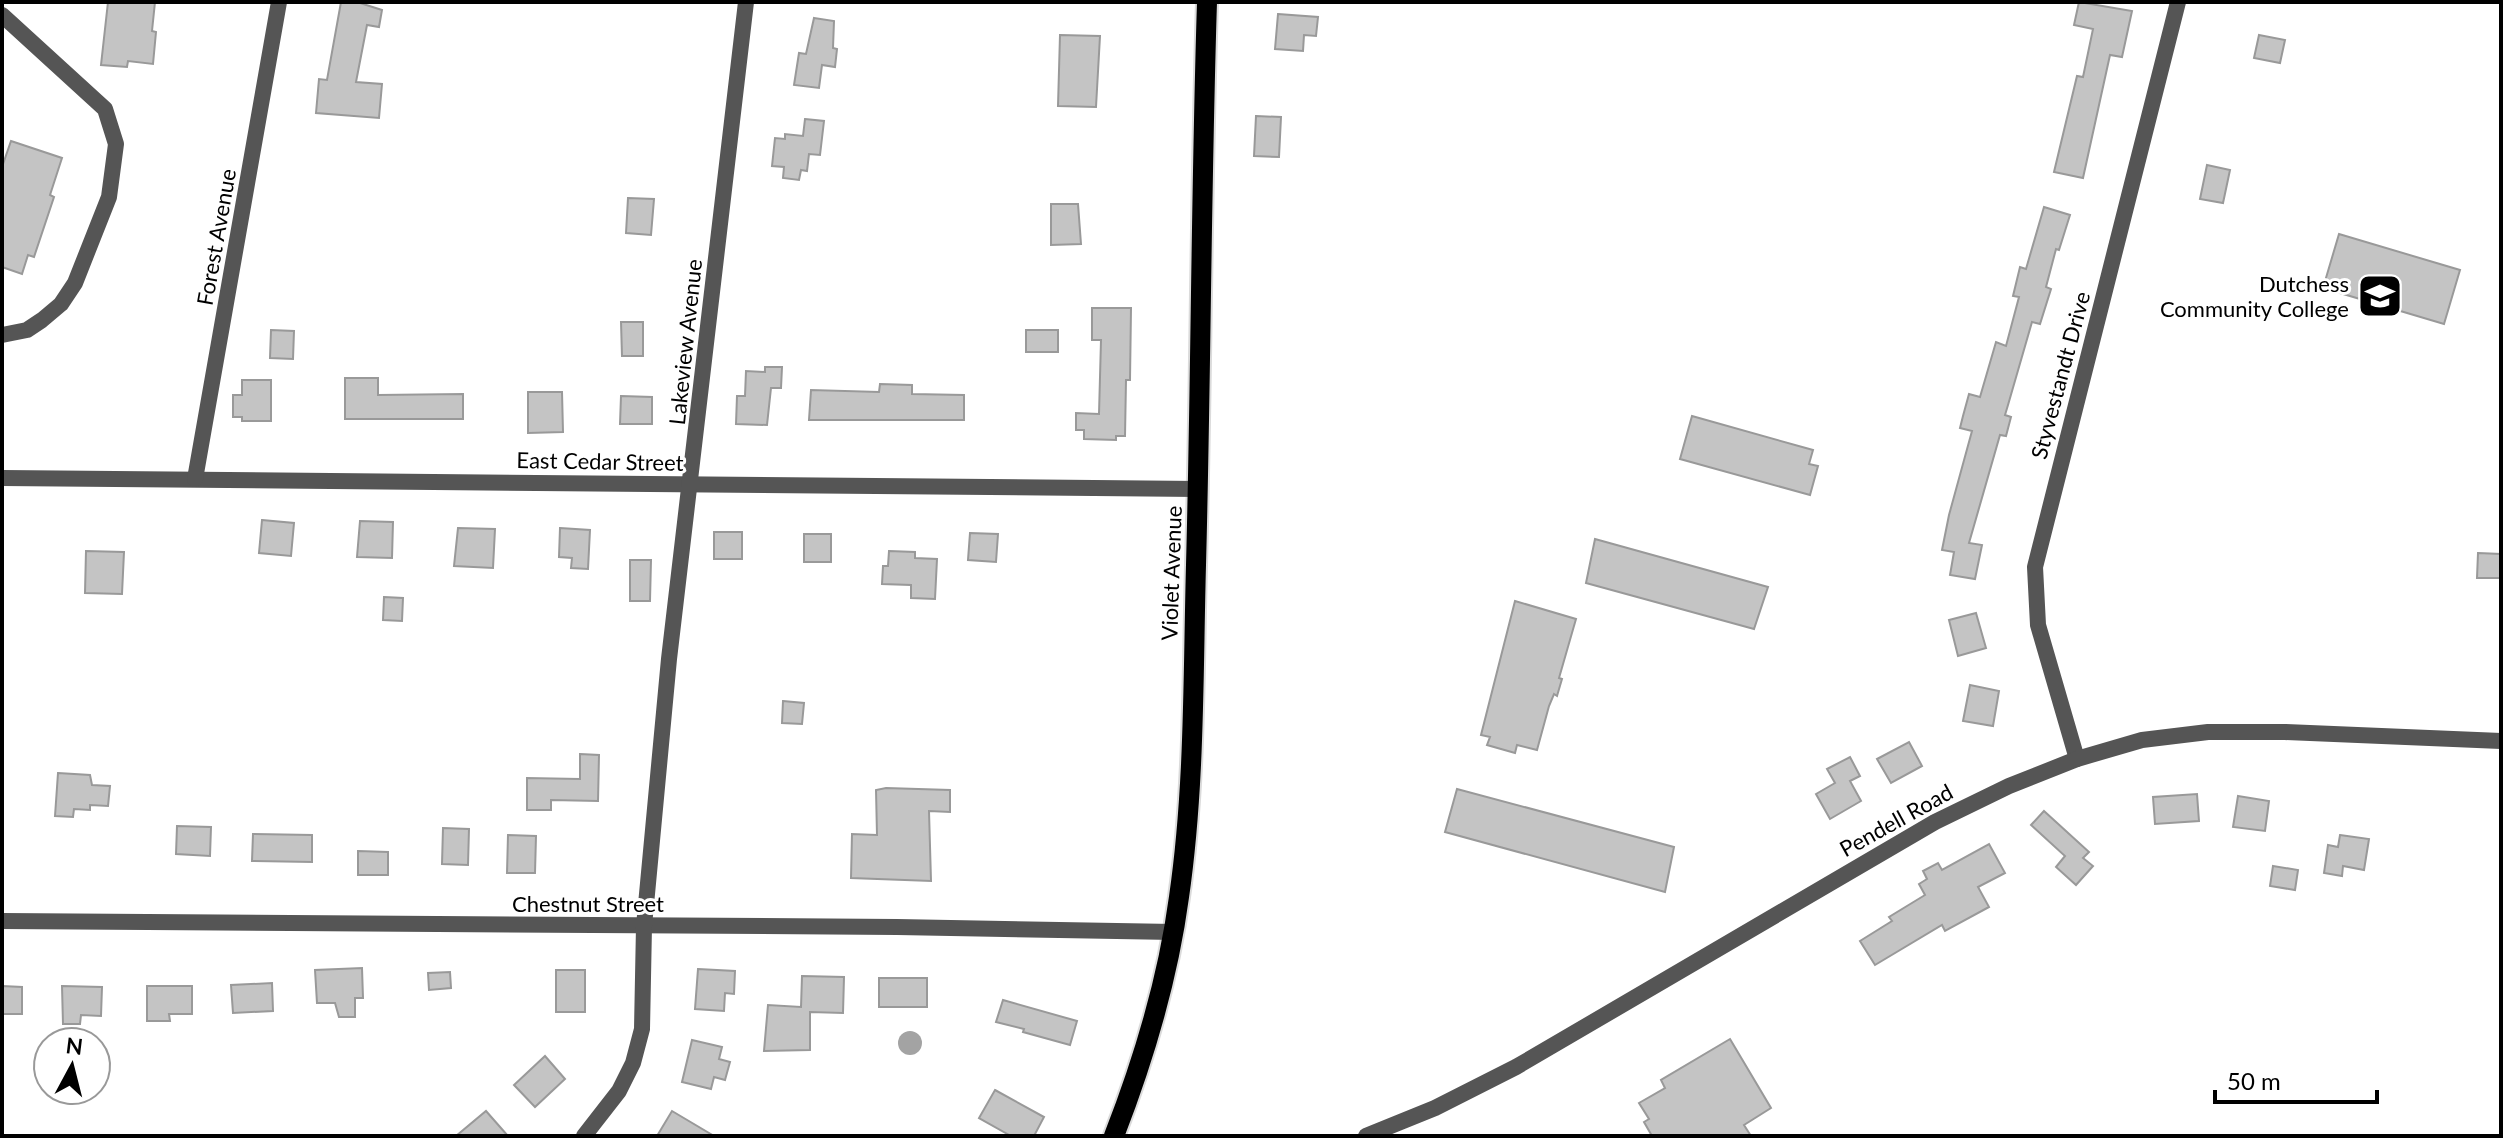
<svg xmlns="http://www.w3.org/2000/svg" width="2503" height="1138" viewBox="0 0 2503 1138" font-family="Lato,sans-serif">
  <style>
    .water { fill: #a3a3a3 }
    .building { fill: #c4c4c4; stroke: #999; stroke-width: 2 }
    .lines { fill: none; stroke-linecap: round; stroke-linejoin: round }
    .primary-casing { stroke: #dbdbdb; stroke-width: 24 }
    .minor { stroke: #555; stroke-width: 16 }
    .primary { stroke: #000; stroke-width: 20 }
    .labels { text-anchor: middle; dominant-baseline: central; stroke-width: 6; stroke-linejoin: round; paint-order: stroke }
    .street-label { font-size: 22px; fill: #000; stroke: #fff }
    .poi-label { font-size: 22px; fill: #000; stroke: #fff; text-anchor: end }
  </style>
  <rect width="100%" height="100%" fill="#fff"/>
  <!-- water -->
  <circle class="water" cx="910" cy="1043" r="12"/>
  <!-- building -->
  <g class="building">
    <polygon points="108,2 155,2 152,31 156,32 153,64 128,61 127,67 101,65"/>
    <polygon points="341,2 357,2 382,10 379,27 367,25 356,82 382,84 379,118 316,113 319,79 327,80"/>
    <polygon points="2079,2 2132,11 2122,57 2110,55 2083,178 2054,172 2077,76 2083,77 2093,29 2074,25"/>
    <polygon points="1278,14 1318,17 1316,36 1304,35 1303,51 1275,49"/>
    <polygon points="814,18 834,21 833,48 837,49 835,67 822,65 819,88 794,85 799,53 806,54"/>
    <polygon points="1060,35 1100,36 1096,107 1058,106"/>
    <polygon points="2259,35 2285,40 2280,63 2254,58"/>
    <polygon points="1256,116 1281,117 1279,157 1254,156"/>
    <polygon points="805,119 824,121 820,155 809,154 807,171 801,170 799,180 783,178 784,167 772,166 775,138 785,139 785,134 803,136"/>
    <polygon points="11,141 62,158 50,195 54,197 34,257 28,255 22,274 2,267 2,167"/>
    <polygon points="2207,165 2230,170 2223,203 2200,199"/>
    <polygon points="628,198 654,199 651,235 626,233"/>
    <polygon points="1051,204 1078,204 1081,244 1051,245"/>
    <polygon points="2044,207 2070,215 2059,250 2056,249 2046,287 2051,289 2040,324 2032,322 2008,405 2005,415 2011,417 2006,436 2000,435 1969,543 1982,545 1975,579 1950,575 1954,552 1942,550 1949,515 1972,431 1960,428 1963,416 1969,394 1980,397 1996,342 2006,346 2019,297 2013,296 2020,267 2026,269"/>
    <polygon points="2339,234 2460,270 2444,324 2323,288"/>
    <polygon points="1092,308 1131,308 1130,380 1126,380 1125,436 1116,436 1116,440 1084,439 1084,430 1076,430 1076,413 1099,414 1101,340 1092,340"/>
    <polygon points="621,322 643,322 643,356 622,356"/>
    <polygon points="271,330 294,331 293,359 270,358"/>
    <rect x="1026" y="330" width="32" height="22"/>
    <polygon points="765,367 782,367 781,388 771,388 767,425 736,424 737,396 745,396 746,371 765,372"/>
    <polygon points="345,378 378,378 378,395 463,394 463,419 345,419"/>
    <polygon points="242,380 271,380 271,421 242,421 242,417 233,417 233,395 242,395"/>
    <polygon points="880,384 912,385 912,394 964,395 964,420 809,420 811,390 879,392"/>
    <polygon points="528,392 562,392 563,432 528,433"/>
    <polygon points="621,396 652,397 652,424 620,424"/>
    <polygon points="1692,416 1813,450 1809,464 1818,466 1810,495 1680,459"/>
    <polygon points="262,520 294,523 291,556 259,553"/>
    <polygon points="360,521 393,522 392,558 357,557"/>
    <polygon points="458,528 495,529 493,568 454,566"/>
    <polygon points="560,528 590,530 588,569 571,568 572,558 559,557"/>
    <rect x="714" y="532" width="28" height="27"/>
    <polygon points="970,533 998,534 996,562 968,560"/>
    <rect x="804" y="534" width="27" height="28"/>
    <polygon points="1595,539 1768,587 1754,629 1586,583"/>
    <polygon points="86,551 124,552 122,594 85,593"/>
    <polygon points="889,551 915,552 915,558 937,559 935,599 911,598 911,585 882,584 883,566 888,566"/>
    <polygon points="2478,553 2501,554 2501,578 2477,578"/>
    <polygon points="630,560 651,560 650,601 630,601"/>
    <polygon points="384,597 403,598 402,621 383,620"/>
    <polygon points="1515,601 1576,619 1559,678 1562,679 1557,696 1554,694 1549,706 1537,750 1517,745 1515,753 1487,745 1490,737 1481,735"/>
    <polygon points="1976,613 1986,648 1958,656 1949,620"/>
    <polygon points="1970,685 1999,691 1993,726 1963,721"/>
    <polygon points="783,701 804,703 802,724 782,723"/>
    <polygon points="1909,742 1922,766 1891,783 1877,759"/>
    <polygon points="580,754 599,755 598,801 551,800 551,810 527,810 527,778 580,779"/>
    <polygon points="1850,757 1860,776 1850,781 1861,801 1830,819 1816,794 1835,783 1827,769"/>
    <polygon points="58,773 90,775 92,785 110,786 108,806 90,805 90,810 74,809 73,817 55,816"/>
    <polygon points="886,788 950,790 950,812 929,811 931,881 851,878 852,834 877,835 876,790"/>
    <polygon points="1457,789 1674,847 1665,892 1445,832"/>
    <polygon points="2197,794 2199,821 2155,824 2153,797"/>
    <polygon points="2238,796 2269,801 2265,831 2233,827"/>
    <polygon points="2044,811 2089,852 2083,858 2093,866 2076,885 2056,867 2065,856 2031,825"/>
    <polygon points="177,826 211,827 210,856 176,854"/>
    <polygon points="443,828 469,829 468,865 442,864"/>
    <polygon points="253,834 312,835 312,862 252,861"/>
    <polygon points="508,835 536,836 535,873 507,873"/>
    <polygon points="2340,835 2369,839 2364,870 2343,866 2342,876 2324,873 2328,845 2338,847"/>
    <polygon points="1989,844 2005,873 1978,887 1989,907 1945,931 1942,925 1875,965 1860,941 1892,921 1889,917 1925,895 1919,884 1927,879 1923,871 1938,863 1942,870"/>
    <polygon points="358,851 388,852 388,875 358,875"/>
    <polygon points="2273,866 2298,870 2295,890 2270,886"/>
    <polygon points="362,968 363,998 355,998 355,1017 339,1017 335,1003 317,1003 315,970"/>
    <polygon points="698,969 735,971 734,994 725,993 724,1011 695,1009"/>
    <rect x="556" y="970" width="29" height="42"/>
    <polygon points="450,972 451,988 429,990 428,973"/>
    <polygon points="802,976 844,977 843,1013 810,1012 810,1050 764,1051 768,1005 801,1007"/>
    <rect x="879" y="978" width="48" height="29"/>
    <polygon points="272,983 273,1011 233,1013 231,985"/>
    <polygon points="2,986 22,987 22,1014 2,1014"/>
    <polygon points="62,986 102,987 101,1016 81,1015 80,1024 63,1024"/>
    <polygon points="147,986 192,986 192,1014 169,1014 170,1021 147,1021"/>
    <polygon points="1003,1000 1077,1021 1070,1045 1023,1032 1024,1029 996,1022"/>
    <polygon points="1730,1039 1771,1108 1744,1125 1751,1136 1652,1136 1644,1122 1649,1119 1639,1103 1665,1088 1661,1080"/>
    <polygon points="692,1040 722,1047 719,1059 730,1062 725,1080 714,1077 711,1089 682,1082"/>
    <polygon points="545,1056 565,1079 535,1107 514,1085"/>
    <polygon points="995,1090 1044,1117 1034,1136 1011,1136 979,1118"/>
    <polygon points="486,1111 508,1136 456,1136"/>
    <polygon points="672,1111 714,1136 657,1136"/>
  </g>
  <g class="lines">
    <!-- primary casing -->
    <g class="primary-casing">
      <path id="primary" d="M 1114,1136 C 1144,1059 1168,979 1179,897 C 1195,787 1193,675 1196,565 C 1201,377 1201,190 1207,2"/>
    </g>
    <!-- minor -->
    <g class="minor">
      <polyline points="2,15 105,109 116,144 109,197 75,283 61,304 42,320 27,330 2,335"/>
      <polyline points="2,478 1198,489"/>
      <polyline points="195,479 279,2"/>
      <polyline points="2077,759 2038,625 2035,567 2178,2"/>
      <polyline points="2,921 897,927 1174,932"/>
      <polyline points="584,1136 619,1091 633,1063 642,1029 644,926 669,659 746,2"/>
      <polyline points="1366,1136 1435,1108 1516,1067 1935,822 2009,786 2077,759 2142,740 2208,732 2285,732 2501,741"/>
    </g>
    <!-- primary -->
    <use href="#primary" class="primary"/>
  </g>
  <!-- icons -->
  <defs>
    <g id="university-square" transform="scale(2.3)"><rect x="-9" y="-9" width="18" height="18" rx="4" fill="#000" stroke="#fff"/><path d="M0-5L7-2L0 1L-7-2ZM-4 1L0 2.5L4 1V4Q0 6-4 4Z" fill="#fff"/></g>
  </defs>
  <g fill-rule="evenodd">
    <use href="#university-square" x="2380" y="296"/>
  </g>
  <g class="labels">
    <!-- street labels -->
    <g class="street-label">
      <text transform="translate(216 237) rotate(-80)">Forest Avenue</text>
      <text transform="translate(685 342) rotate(-84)">Lakeview Avenue</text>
      <text transform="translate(2060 375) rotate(-75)">Styvestandt Drive</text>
      <text transform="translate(600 461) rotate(1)">East Cedar Street</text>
      <text transform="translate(1171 573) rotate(-88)">Violet Avenue</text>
      <text transform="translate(1896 820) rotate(-29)">Pendell Road</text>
      <text x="588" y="903">Chestnut Street</text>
    </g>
    <!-- poi labels -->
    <g class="poi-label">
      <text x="2349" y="283">Dutchess<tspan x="2349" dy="25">Community College</tspan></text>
    </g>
  </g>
  <!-- border -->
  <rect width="2503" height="1138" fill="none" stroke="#000000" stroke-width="8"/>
  <!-- north arrow -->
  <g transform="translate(72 1066) rotate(7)"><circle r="38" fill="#ffffff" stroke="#999999" stroke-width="2"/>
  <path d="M0-6L14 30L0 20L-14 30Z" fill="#000000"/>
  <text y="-12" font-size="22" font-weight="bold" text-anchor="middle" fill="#000000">N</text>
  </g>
  <!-- scale -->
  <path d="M2215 1090v12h162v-12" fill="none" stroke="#000000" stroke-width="4"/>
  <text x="2227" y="1090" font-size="24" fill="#000000" stroke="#ffffff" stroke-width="6" paint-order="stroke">50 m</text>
</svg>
